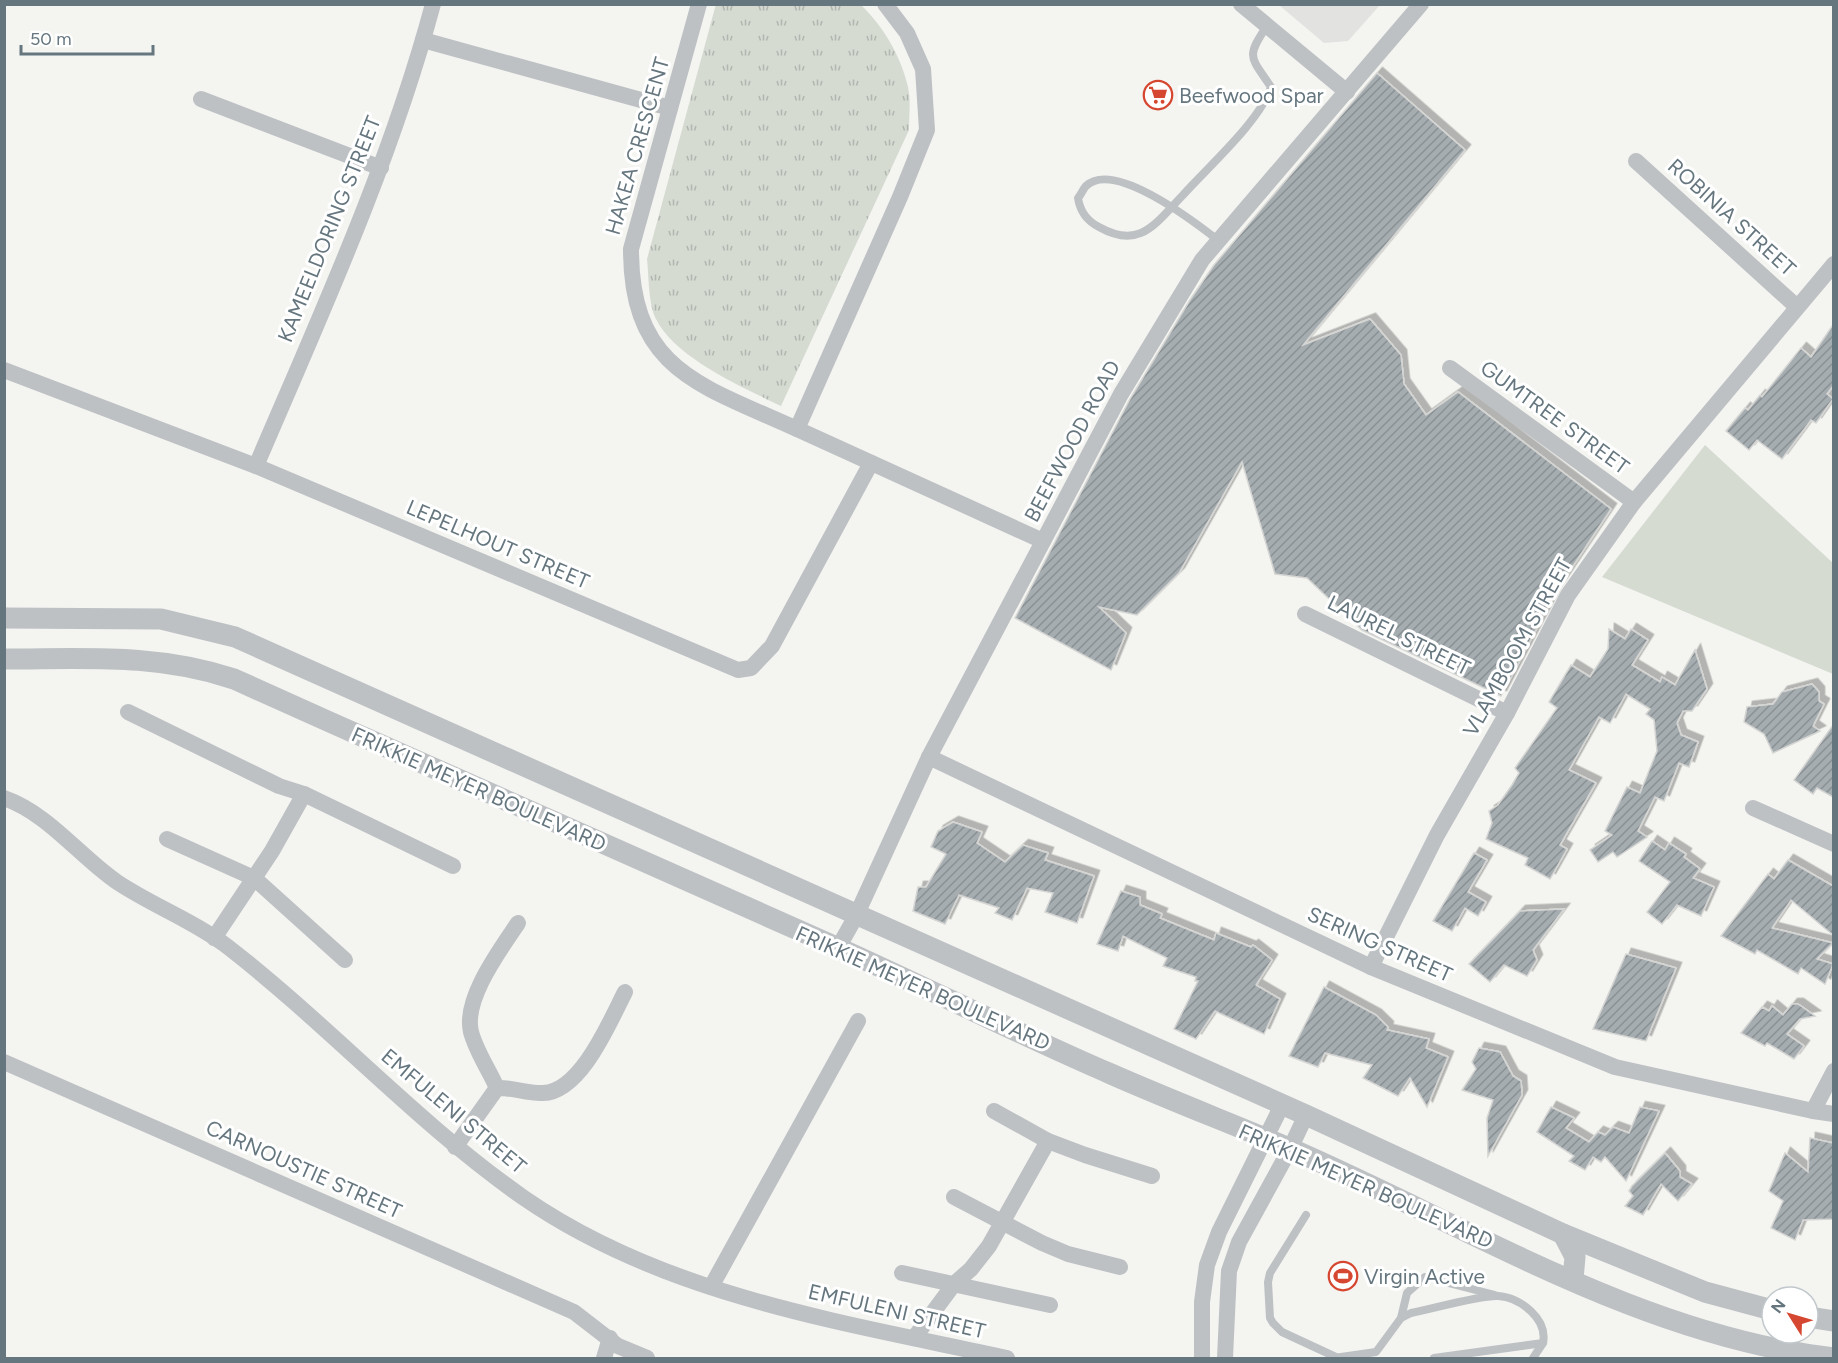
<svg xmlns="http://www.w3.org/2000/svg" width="1838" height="1363" viewBox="0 0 1838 1363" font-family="Figtree,sans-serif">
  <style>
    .built { fill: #e2e3e1 }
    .grass { fill: url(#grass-tufts) }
    .garden { fill: #d6dbd2 }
    .building { fill: url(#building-hatch); stroke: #d5d5d3; stroke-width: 1.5; filter: url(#shadow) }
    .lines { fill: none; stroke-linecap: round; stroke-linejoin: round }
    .service { stroke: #bdc1c4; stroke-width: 8 }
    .minor { stroke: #bdc1c4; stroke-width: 16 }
    .tertiary { stroke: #bdc1c4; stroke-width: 21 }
    .labels { text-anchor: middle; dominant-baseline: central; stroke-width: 6; stroke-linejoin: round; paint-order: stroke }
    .poi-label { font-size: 21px; fill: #65767f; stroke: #fff; text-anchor: start }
    .street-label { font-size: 21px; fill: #65767f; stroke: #fff }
  </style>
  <defs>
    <pattern id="grass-tufts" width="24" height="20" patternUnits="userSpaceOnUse" patternTransform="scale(1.5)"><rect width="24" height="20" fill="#d6dbd2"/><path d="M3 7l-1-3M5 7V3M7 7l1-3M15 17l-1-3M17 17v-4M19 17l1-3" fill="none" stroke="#b1b6b0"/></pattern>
    <pattern id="building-hatch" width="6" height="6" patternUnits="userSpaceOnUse" patternTransform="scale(1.5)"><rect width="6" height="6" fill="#a5adb1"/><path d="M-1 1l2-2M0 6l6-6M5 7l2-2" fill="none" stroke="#8a9195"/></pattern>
    <filter id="shadow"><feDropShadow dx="5.5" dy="-5.5" stdDeviation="0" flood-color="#0004"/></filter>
  </defs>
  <rect width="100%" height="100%" fill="#f4f4f1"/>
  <!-- built -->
  <polygon class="built" points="1279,5 1380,5 1348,41 1324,43"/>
  <!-- grass -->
  <path class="grass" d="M 716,4 L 861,5 C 883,26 901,56 908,87 C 911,100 909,116 909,130 L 781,406 C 744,388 675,358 656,319 C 648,303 649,277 647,259 Z"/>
  <!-- garden -->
  <polygon class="garden" points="1705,445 1833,563 1833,674 1602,577"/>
  <!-- building -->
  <g class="building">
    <polygon points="1377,73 1465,150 1303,345 1370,319 1401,355 1404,384 1426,415 1458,392 1611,509 1557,590 1501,696 1362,630 1307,578 1275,574 1242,462 1179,573 1137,615 1099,607 1126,633 1111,670 1015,618 1130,399 1190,300 1214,265"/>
    <polygon points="1833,325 1833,386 1827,394 1833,399 1816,423 1811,420 1782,459 1757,440 1749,450 1726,431 1745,408 1748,410 1760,395 1762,397 1801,348 1811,357"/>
    <polygon points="1609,629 1625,639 1631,629 1648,640 1632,665 1660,682 1662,677 1675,685 1695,650 1707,689 1692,711 1683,711 1677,723 1681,735 1698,742 1689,767 1679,763 1664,801 1655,797 1638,831 1647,837 1617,857 1613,852 1598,862 1590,850 1612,835 1605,831 1627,787 1640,793 1657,751 1654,720 1646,714 1650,709 1626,694 1610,723 1599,717 1569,770 1596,783 1560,845 1567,849 1550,879 1525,865 1528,858 1486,839 1492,823 1489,811 1498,805 1512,785 1519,773 1515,768 1557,708 1549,702 1571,665 1590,677 1608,649"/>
    <polygon points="1812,684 1819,692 1819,701 1824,704 1813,726 1820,731 1773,753 1764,734 1744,722 1747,707 1773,704 1782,692"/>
    <polygon points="1833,725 1833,797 1817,788 1813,794 1794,780"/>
    <polygon points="953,822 982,832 977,843 1005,862 1023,845 1048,853 1045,860 1094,876 1077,923 1045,912 1053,893 1027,888 1012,920 995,913 999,908 959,895 945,924 913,911 918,887 926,887 946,854 931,847 938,831"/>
    <polygon points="1652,841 1665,850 1669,843 1686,854 1684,857 1700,869 1693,878 1714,887 1701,916 1677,905 1662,924 1647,912 1670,882 1639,861"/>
    <polygon points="1474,853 1487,860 1468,892 1486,902 1478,916 1465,908 1452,931 1433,921"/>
    <polygon points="1788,860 1833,886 1833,935 1791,900 1772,928 1833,943 1817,959 1833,964 1825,984 1801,968 1798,974 1757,950 1755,954 1721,936 1768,874 1774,879"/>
    <polygon points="1121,891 1140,897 1140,905 1162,914 1160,918 1214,940 1216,933 1251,947 1253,945 1272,960 1256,985 1280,999 1264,1034 1215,1011 1196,1039 1174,1029 1198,981 1195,981 1196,977 1163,966 1167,958 1123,936 1118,951 1097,944"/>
    <polygon points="1564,909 1533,950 1537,960 1527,976 1504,965 1490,982 1469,964 1520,911"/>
    <polygon points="1626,954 1676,968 1646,1041 1593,1029"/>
    <polygon points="1324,987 1376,1015 1388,1027 1387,1030 1429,1039 1426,1048 1448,1057 1427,1107 1410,1078 1398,1096 1363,1078 1372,1065 1325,1053 1318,1067 1289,1056"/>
    <polygon points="1792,1004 1798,1004 1815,1016 1800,1019 1787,1034 1804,1046 1794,1059 1767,1043 1765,1046 1741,1033 1762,1007 1769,1011 1772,1006 1783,1015"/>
    <polygon points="1479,1048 1500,1052 1513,1076 1521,1081 1522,1095 1488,1156 1487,1118 1493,1100 1462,1090 1476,1069 1472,1062"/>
    <polygon points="1551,1107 1574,1118 1566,1128 1589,1142 1598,1132 1605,1135 1613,1127 1629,1133 1640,1107 1659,1111 1626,1181 1605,1157 1601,1162 1593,1157 1585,1170 1569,1161 1574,1156 1537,1132"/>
    <polygon points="1810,1138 1833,1143 1833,1219 1803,1220 1795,1240 1771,1228 1783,1201 1769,1191 1785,1153 1808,1172"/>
    <polygon points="1665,1153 1680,1171 1680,1177 1692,1184 1678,1201 1661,1184 1643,1215 1625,1206 1633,1196 1629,1191 1632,1186"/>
  </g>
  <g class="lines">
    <!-- service -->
    <g class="service">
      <path d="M 1219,241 C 1196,223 1114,159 1086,186 C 1083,189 1081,195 1078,198 C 1080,211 1087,221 1099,227 C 1140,250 1155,224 1183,195 C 1208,167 1261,120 1271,87 C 1251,57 1245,58 1267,26"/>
      <polyline points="1306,1215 1270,1273 1268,1282 1270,1318 1273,1323 1282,1332 1338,1358"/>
      <polyline points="1401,1318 1407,1293 1425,1277 1495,1295"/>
      <path d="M 1334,1358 L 1376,1352 L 1401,1318 L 1411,1313 C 1432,1309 1480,1295 1498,1296 C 1520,1297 1548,1319 1543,1343 L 1434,1358"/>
      <polyline points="1533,1358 1543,1343"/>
    </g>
    <!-- minor -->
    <g class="minor">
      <path d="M 699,4 L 631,249 C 631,371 701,385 797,429 L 900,197 L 927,130 L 923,69 L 907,33 L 885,4"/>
      <polyline points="1241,4 1347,92"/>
      <polyline points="423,40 670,108"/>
      <polyline points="201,99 381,168"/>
      <polyline points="1636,161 1797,307"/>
      <polyline points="1450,368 1634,502"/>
      <polyline points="4,370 256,466 738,670 751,668 772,646 871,463"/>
      <polyline points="797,429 1043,541"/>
      <path d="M 256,466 C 321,314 390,164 433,4"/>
      <polyline points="1305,614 1507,713"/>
      <polyline points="128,712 279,786 304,794 453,866"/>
      <polyline points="929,757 1371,967 1615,1067 1813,1111 1834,1114"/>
      <path d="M 4,798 C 49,814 79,856 117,882 C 153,906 194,921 228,947 C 331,1027 418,1124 524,1198 C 666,1296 842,1322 1007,1358"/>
      <polyline points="1753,808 1834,844"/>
      <polyline points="167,839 254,878 345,960"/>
      <polyline points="214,938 272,851 304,794"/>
      <polyline points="838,948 856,916 929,757 1121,394 1202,260 1421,4"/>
      <polyline points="1371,967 1437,835 1507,713 1568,595 1634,502 1834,264"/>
      <polyline points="4,1062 574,1312 618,1346 647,1358"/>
      <path d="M 497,1088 C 489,1070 476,1051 471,1032 C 463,999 500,950 518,923"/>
      <polyline points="994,1111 1048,1141 1085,1155 1152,1176"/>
      <polyline points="1813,1111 1834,1071"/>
      <path d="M 455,1147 L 497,1088 C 512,1087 528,1094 543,1093 C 581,1092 610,1021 625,992"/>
      <polyline points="954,1197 1042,1243 1068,1254 1120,1267"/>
      <polyline points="902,1273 1050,1305"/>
      <polyline points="711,1287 858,1021"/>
      <polyline points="914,1338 954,1284 971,1269 989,1246 1048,1141"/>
      <polyline points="604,1358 610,1338"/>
      <polyline points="1202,1358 1202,1302 1207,1265 1219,1232 1282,1105"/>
      <polyline points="1225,1358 1229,1271 1239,1242 1290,1149 1306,1115"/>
    </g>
    <!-- tertiary -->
    <g class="tertiary">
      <polyline points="4,618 161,619 235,637 1306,1115 1563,1234 1705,1292 1772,1310"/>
      <path d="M 4,659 C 84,659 157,653 234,679 C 436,770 639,859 841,949 C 932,990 1020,1035 1111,1074 C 1170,1100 1230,1123 1289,1148 C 1467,1225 1638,1335 1834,1358"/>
      <polyline points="1563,1234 1575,1257 1573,1279"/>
      <polyline points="1808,1317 1834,1321"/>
    </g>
  </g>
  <!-- icons -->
  <defs>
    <g id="supermarket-ring" transform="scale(1.5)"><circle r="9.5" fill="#fff" stroke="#d54730" stroke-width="1.5"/><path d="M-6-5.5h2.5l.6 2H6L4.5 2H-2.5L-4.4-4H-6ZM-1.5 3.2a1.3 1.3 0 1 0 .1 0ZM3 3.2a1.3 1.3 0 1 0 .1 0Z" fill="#d54730"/></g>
    <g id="stadium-ring" transform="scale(1.5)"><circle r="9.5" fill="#fff" stroke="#d54730" stroke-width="1.5"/><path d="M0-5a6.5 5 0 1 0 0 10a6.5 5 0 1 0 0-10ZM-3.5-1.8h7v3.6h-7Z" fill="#d54730"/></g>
  </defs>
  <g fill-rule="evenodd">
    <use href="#supermarket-ring" x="1158" y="95"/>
    <use href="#stadium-ring" x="1343" y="1276"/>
  </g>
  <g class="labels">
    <!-- poi labels -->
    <g class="poi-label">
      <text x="1179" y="95">Beefwood Spar</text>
      <text x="1364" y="1276">Virgin Active</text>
    </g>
    <!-- street labels -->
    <g class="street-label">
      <text transform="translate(637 146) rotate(-74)">HAKEA CRESCENT</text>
      <text transform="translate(1732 217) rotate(42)">ROBINIA STREET</text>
      <text transform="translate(329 229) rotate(-68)">KAMEELDORING STREET</text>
      <text transform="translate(1555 417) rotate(36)">GUMTREE STREET</text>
      <text transform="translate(1072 441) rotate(-62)">BEEFWOOD ROAD</text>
      <text transform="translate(498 544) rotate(23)">LEPELHOUT STREET</text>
      <text transform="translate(1399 635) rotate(26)">LAUREL STREET</text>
      <text transform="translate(1517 647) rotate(-61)">VLAMBOOM STREET</text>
      <text transform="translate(479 789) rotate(24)">FRIKKIE MEYER BOULEVARD</text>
      <text transform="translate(1380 944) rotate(24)">SERING STREET</text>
      <text transform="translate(923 988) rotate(24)">FRIKKIE MEYER BOULEVARD</text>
      <text transform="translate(454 1111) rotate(40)">EMFULENI STREET</text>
      <text transform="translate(304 1169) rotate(24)">CARNOUSTIE STREET</text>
      <text transform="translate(1366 1186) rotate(24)">FRIKKIE MEYER BOULEVARD</text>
      <text transform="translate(897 1311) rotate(13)">EMFULENI STREET</text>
    </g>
  </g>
  <!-- border -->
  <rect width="1838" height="1363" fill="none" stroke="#65767f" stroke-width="12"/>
  <!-- north arrow -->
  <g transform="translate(1790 1315) rotate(307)"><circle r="28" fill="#ffffff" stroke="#c1c8cc" stroke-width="1.5"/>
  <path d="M0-4.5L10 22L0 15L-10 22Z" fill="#d54730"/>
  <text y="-9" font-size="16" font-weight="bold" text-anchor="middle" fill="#65767f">N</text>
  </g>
  <!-- scale -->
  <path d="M21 45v9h132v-9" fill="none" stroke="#65767f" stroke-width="3"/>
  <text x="30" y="45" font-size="18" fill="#65767f" stroke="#ffffff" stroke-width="4.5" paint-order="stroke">50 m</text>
</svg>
